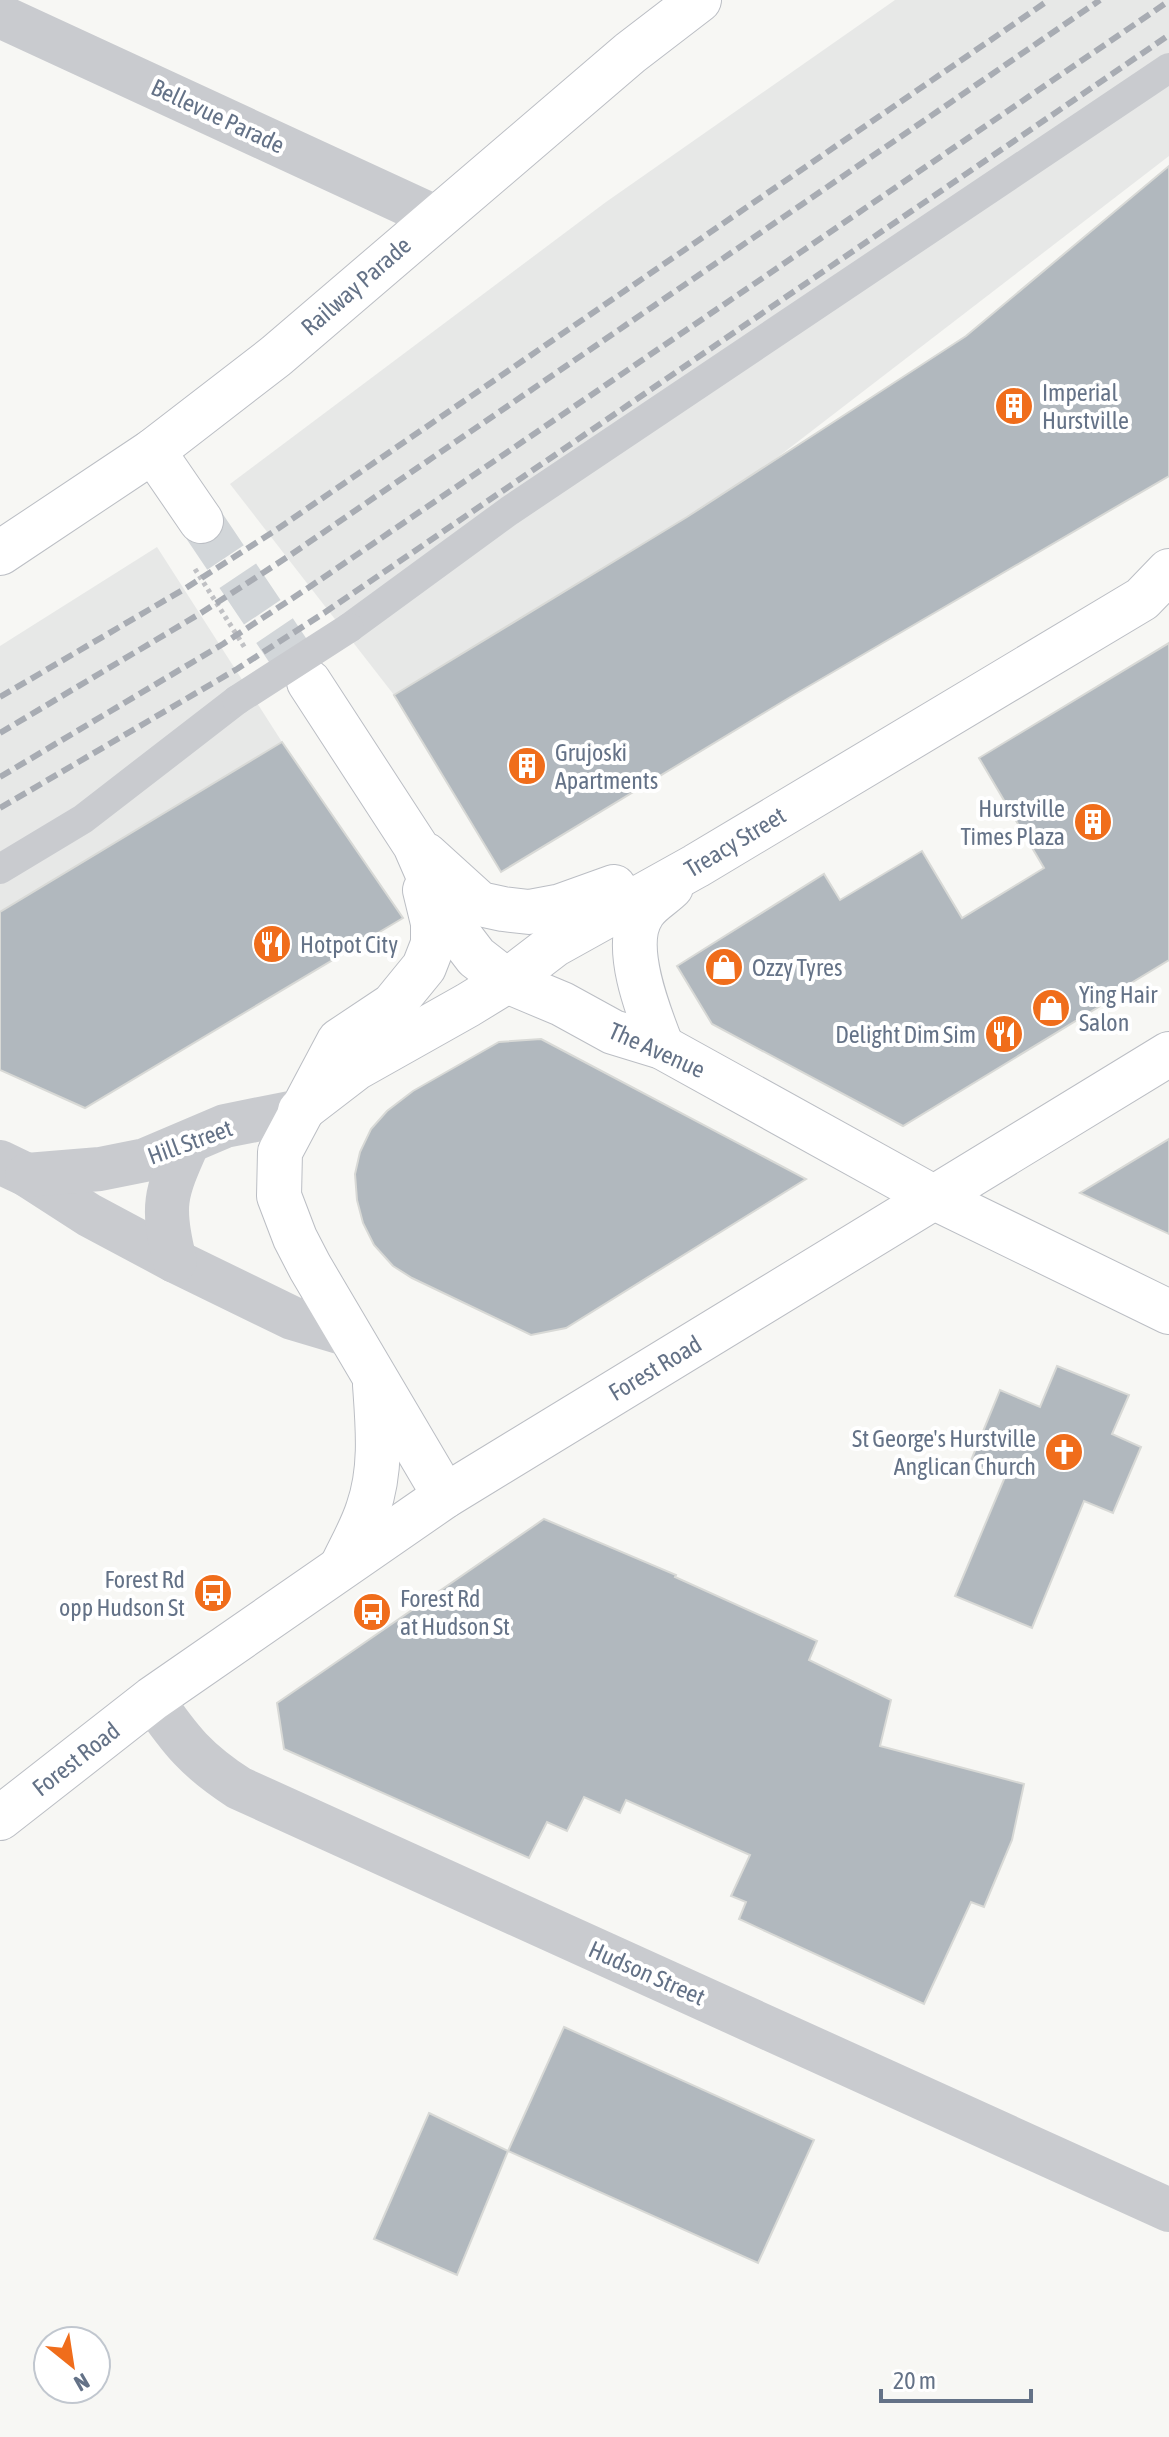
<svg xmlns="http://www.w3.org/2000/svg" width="1169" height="2437" viewBox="0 0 1169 2437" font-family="'Asap Condensed',sans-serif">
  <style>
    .built { fill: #e7e8e7 }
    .building { fill: #b1b8be; stroke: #d8d9d6; stroke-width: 2 }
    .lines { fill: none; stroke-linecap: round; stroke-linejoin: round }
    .secondary-tunnel { stroke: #d2d6d9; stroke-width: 44; stroke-dasharray: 44 22; stroke-linecap: butt }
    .secondary-casing { stroke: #bbbec4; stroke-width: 46 }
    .path { stroke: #c0c1c4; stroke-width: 5; stroke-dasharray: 4 4; stroke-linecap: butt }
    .lane { stroke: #c9cbcf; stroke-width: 30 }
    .street { stroke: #c9cbcf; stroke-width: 44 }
    .secondary { stroke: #fff; stroke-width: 44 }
    .rail { stroke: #a8acb3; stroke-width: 6; stroke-dasharray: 12 6; stroke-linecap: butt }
    .lane-bridge { stroke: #c9cbcf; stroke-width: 30 }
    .labels { text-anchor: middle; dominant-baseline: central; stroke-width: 8; stroke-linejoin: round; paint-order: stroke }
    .street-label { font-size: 24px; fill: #647287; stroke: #fff }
    .poi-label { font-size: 24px; fill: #647287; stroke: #fff; text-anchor: start }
  </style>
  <rect width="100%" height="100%" fill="#f7f7f4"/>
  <!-- built -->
  <g class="built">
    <polygon points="895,0 1169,0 1169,156 748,480 394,695 230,484 606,202"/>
    <polygon points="157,547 282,742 0,912 0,646"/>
  </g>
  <!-- building -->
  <g class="building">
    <polygon points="1169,166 1169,476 792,696 501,872 394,695 687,517 966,336"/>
    <polygon points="1169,643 1169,960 1118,991 1120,994 903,1126 712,1024 677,966 824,874 840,900 922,851 962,918 1044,868 979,758"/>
    <polygon points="282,742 403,918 85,1108 0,1070 0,912"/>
    <polygon points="541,1039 806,1179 566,1328 531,1335 412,1278 393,1266 374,1245 363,1223 357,1200 355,1174 360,1152 371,1129 387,1111 413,1091 499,1042"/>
    <polygon points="1169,1139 1169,1234 1080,1193"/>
    <polygon points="1057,1366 1129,1395 1112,1434 1141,1447 1113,1513 1084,1501 1032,1628 955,1596 1005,1477 970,1463 1000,1390 1040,1407"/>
    <polygon points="544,1519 676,1575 675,1577 817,1641 809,1660 891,1700 880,1746 1024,1784 1012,1840 984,1907 971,1902 924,2004 739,1919 746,1902 731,1896 750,1855 626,1800 620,1813 584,1797 567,1831 547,1822 529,1858 284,1749 277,1703"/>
    <polygon points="564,2027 814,2140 758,2263 508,2151"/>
    <polygon points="429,2113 508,2151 457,2275 374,2239"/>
  </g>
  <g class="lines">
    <!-- secondary-tunnel -->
    <polyline class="secondary-tunnel" points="201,521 309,682"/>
    <!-- secondary casing -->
    <g class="secondary-casing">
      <g id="secondary">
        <polyline points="153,451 201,521"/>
        <polyline points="0,553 153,451 276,356 630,53 699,0"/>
        <polyline points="309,682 415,845 439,900 457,932 476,957 507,981 562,1004 613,1032 662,1047 933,1197 1169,1312"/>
        <polyline points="426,855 480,904 503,909 529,912 561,906 614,887"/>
        <polyline points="425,890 433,923 433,944 424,967 393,1005 339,1041 280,1152 279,1196 295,1238 310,1267 445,1496"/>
        <path d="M 662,1047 C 649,1014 621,945 643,913 C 649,903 663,895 671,887"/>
        <polyline points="300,1111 356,1068 468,1005 507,981 554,945 696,866 1142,599 1169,571"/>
        <path d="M 342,1566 C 351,1547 362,1528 368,1509 C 382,1469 378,1427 375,1385"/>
        <polyline points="0,1818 152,1699 445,1496 1169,1054"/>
      </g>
    </g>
    <!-- path -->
    <polyline class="path" points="195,569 245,648"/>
    <!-- lane -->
    <g class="lane">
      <polyline points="349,628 509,511 1169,68"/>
      <polyline points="0,869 83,819 237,700"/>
    </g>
    <!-- street -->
    <g class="street">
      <polyline points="0,16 435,217"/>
      <polyline points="0,1162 27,1175 89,1215 175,1261 292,1318 349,1335"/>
      <polyline points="27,1175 100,1169 145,1160 225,1126 300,1111"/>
      <path d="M 175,1261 C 161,1206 165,1194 188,1143"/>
      <path d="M 152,1699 C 181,1741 196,1760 239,1788 L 1169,2210"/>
    </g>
    <!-- secondary -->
    <use href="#secondary" class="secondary"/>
    <!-- rail -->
    <g class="rail">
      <polyline points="0,697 186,588 273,532 1049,0"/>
      <polyline points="0,733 201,613 289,556 1100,0"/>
      <polyline points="0,777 223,644 308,588 1169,1"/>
      <polyline points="0,808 237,669 324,613 1169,35"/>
    </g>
    <!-- lane-bridge -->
    <polyline class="lane-bridge" points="237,700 349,628"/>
  </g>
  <!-- icons -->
  <defs>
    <g id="building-disc" transform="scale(2)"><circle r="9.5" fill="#f06d1b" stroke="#fff"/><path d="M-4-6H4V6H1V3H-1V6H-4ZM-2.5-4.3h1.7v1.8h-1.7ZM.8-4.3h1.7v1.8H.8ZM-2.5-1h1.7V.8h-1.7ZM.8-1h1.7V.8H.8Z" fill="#fff"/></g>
    <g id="restaurant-disc" transform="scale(2)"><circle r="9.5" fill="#f06d1b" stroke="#fff"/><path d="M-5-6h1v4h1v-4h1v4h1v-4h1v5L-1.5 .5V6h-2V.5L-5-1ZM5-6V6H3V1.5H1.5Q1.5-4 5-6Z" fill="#fff"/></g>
    <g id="shop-disc" transform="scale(2)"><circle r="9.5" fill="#f06d1b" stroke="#fff"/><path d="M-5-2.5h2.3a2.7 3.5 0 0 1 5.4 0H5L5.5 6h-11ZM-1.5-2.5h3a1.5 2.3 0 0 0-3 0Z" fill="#fff"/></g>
    <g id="church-disc" transform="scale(2)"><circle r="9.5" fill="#f06d1b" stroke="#fff"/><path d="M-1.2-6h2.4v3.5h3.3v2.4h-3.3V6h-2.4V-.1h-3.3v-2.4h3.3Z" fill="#fff"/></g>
    <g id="bus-disc" transform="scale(2)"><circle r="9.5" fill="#f06d1b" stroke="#fff"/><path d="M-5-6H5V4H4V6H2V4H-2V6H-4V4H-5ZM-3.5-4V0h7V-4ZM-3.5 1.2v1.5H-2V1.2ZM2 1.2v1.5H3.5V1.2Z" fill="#fff"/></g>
  </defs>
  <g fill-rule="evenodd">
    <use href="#building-disc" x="1014" y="406"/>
    <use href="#building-disc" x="527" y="766"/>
    <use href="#building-disc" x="1093" y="822"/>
    <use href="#restaurant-disc" x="272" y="944"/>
    <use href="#shop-disc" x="724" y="967"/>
    <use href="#shop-disc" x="1051" y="1008"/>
    <use href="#restaurant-disc" x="1004" y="1034"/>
    <use href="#church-disc" x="1064" y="1452"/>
    <use href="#bus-disc" x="213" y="1593"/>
    <use href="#bus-disc" x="372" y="1612"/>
  </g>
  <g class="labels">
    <!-- street labels -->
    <g class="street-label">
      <text transform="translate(218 116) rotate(25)">Bellevue Parade</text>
      <text transform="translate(356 286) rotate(-41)">Railway Parade</text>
      <text transform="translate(735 842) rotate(-31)">Treacy Street</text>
      <text transform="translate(657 1050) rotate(24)">The Avenue</text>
      <text transform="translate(190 1142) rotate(-20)">Hill Street</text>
      <text transform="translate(655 1368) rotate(-31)">Forest Road</text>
      <text transform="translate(76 1759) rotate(-38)">Forest Road</text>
      <text transform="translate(647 1973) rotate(24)">Hudson Street</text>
    </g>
    <!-- poi labels -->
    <g class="poi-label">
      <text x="1042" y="392">Imperial<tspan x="1042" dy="28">Hurstville</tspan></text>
      <text x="555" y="752">Grujoski<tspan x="555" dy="28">Apartments</tspan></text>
      <text x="1065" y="808" text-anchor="end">Hurstville<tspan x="1065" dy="28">Times Plaza</tspan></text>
      <text x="300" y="944">Hotpot City</text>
      <text x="752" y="967">Ozzy Tyres</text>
      <text x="1079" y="994">Ying Hair<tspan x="1079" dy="28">Salon</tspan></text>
      <text x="976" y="1034" text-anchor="end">Delight Dim Sim</text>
      <text x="1036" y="1438" text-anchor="end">St George's Hurstville<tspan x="1036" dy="28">Anglican Church</tspan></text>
      <text x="185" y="1579" text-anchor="end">Forest Rd<tspan x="185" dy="28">opp Hudson St</tspan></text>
      <text x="400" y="1598">Forest Rd<tspan x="400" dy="28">at Hudson St</tspan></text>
    </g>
  </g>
  <!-- north arrow -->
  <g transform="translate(72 2365) rotate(150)"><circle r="38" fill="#ffffff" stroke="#c1c7cf" stroke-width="2"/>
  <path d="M0-6L14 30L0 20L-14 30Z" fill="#f06d1b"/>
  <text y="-12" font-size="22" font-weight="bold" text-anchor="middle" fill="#647287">N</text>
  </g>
  <!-- scale -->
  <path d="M881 2389v12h150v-12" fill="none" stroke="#647287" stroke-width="4"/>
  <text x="893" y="2389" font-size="24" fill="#647287" stroke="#ffffff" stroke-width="6" paint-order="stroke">20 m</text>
</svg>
